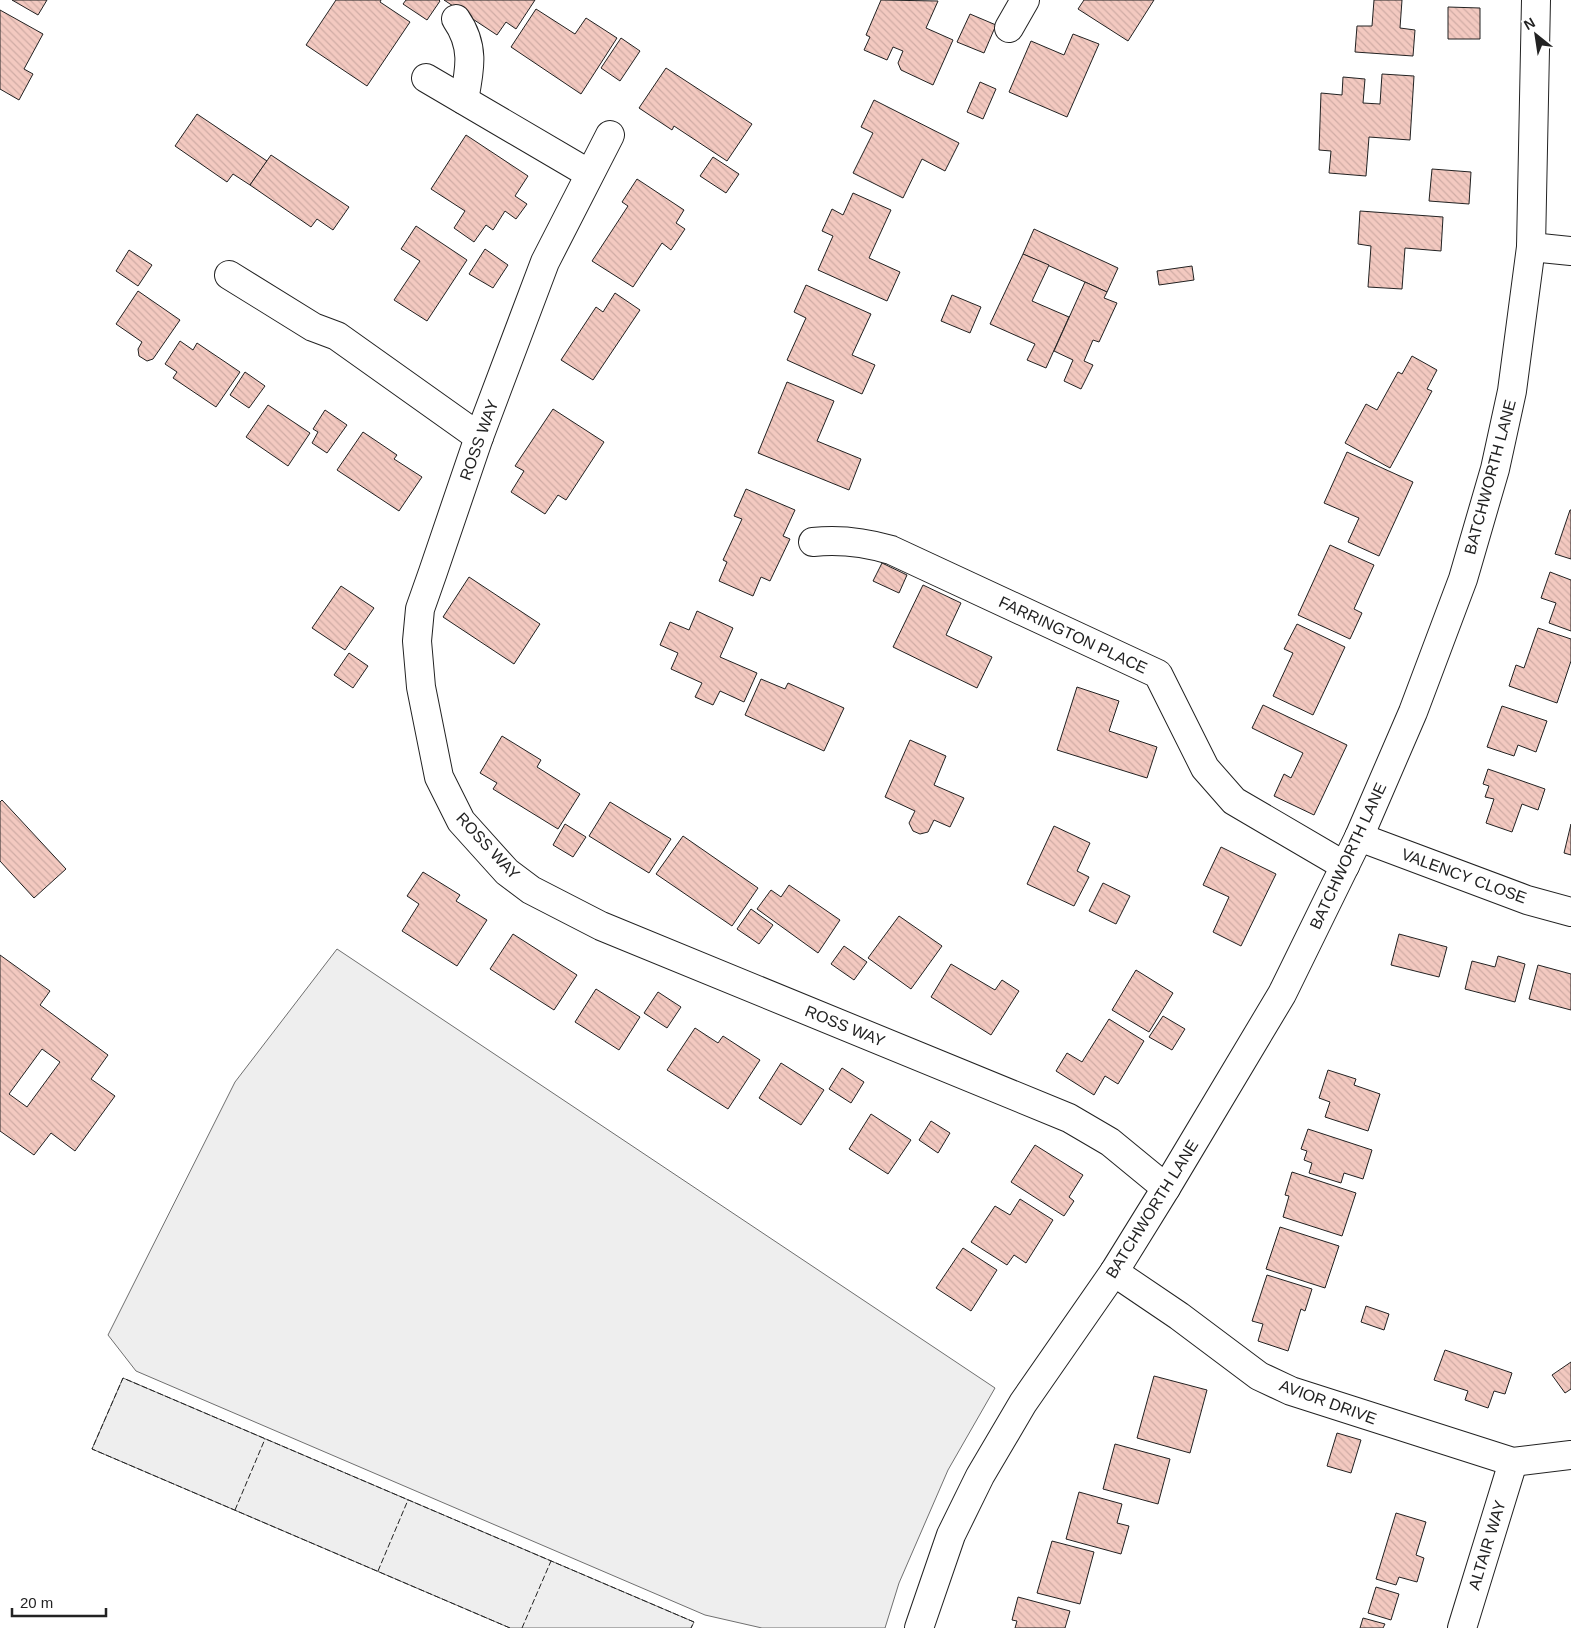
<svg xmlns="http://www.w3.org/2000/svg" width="1571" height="1628" viewBox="0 0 1571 1628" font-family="Helvetica,sans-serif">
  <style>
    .park { fill: #eee; stroke: #6f6f6f }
    .building { fill: url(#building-back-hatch); stroke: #222; fill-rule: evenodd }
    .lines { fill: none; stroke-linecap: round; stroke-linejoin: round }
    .minor-casing { stroke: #222; stroke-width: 30 }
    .minor { stroke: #fff; stroke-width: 28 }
    .fence { stroke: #222; stroke-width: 1; stroke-dasharray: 6 2.5; stroke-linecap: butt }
    .labels { text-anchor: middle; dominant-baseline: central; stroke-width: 4; stroke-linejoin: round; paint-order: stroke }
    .street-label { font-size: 16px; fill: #222; stroke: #fff }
  </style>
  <defs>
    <pattern id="building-back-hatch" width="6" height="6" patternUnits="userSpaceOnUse" patternTransform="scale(1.25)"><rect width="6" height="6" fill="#f3c9c0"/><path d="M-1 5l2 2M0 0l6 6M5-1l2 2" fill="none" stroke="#d0aca5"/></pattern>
  </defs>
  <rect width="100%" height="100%" fill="#fff"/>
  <!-- park -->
  <g class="park">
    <polygon points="337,949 995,1388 948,1470 899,1583 885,1628 762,1628 705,1615 136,1371 108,1335 235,1082"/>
    <polygon points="123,1378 694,1622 691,1628 510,1628 92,1449"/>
  </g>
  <!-- building -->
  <g class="building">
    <polygon points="12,0 47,0 38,15"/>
    <polygon points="336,0 381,0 380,2 410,22 367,86 306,45"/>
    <polygon points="406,0 439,0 440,1 427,20 403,4"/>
    <polygon points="444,0 535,0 516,29 506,22 497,35"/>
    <polygon points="881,0 938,1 926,28 953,40 933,85 901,70 898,63 903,51 893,47 887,60 864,50 870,37 866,35"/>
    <polygon points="1084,0 1154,0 1128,41 1078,9"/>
    <polygon points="1374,0 1402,0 1400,28 1415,30 1413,56 1355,52 1357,26 1372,26"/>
    <polygon points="1448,7 1480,8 1480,39 1448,39"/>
    <polygon points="536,9 575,34 586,18 617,38 581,94 511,47"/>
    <polygon points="0,10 43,34 24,69 33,74 19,100 0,89"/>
    <polygon points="970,14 996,25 984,53 957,42"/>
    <polygon points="1073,34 1099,44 1067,117 1009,92 1031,41 1064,55"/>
    <polygon points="621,38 640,51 620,81 601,68"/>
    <polygon points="666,68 752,124 727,161 674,126 672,130 639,108"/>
    <polygon points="1382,74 1414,76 1410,140 1369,137 1366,176 1329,173 1331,151 1319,150 1321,93 1342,95 1343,77 1365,79 1363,103 1380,104"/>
    <polygon points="980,82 996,89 983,119 967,112"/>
    <polygon points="874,100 959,143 945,171 922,159 903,198 853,173 873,133 861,127"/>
    <polygon points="197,114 267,161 250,185 233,174 227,182 175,146"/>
    <polygon points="466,135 528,176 515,196 527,204 516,219 505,211 493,230 486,225 474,242 454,228 465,211 431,189"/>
    <polygon points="271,155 349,207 333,230 317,219 311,227 250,185"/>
    <polygon points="713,157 739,174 726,193 700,176"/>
    <polygon points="1432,169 1471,172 1469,204 1429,201"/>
    <polygon points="637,179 684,210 676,223 685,229 671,250 662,243 633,287 592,261 628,206 622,202"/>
    <polygon points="853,193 891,210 869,258 900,272 887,301 818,270 833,236 822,231 832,209 843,215"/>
    <polygon points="1360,211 1443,217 1441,251 1405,248 1402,289 1368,287 1371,246 1358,244"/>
    <polygon points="416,226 467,260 427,321 394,300 420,261 401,249"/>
    <polygon points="1034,229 1118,268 1107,292 1023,254"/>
    <polygon points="485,249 508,265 493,288 469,274"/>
    <polygon points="129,250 152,265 138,286 116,271"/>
    <polygon points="1023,254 1049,265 1032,301 1069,317 1046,368 1027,360 1035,344 990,324"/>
    <polygon points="1192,266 1194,280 1159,285 1157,271"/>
    <polygon points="1085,282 1107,292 1104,298 1117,303 1099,342 1093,340 1084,361 1093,365 1081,389 1064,381 1073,360 1054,351"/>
    <polygon points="806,285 871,314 852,355 875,365 862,394 787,360 806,318 794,312"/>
    <polygon points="138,291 180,320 153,359 147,361 139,356 138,349 142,342 116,324"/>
    <polygon points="615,293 640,310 593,380 561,360 596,307 603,312"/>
    <polygon points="952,295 981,307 970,333 941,321"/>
    <polygon points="180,341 193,350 197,343 240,372 216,407 173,378 177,372 165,364"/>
    <polygon points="1412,356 1437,370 1427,389 1432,391 1390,468 1345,443 1366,404 1377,410 1398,372 1402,374"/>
    <polygon points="245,372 265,386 249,408 230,395"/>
    <polygon points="787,382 834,401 817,441 861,459 849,490 758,453"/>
    <polygon points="268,405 310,433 288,466 246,437"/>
    <polygon points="553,409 604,442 566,500 558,495 545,514 511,492 524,471 515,466"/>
    <polygon points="325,410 347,425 327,453 312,443 318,432 313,429"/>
    <polygon points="363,432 397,455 394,459 422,477 399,511 337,470"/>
    <polygon points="1347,452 1413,482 1379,556 1348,542 1359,518 1324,503"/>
    <polygon points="746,489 795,510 783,536 790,539 770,581 761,577 753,596 719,581 727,562 723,560 742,519 734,516"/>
    <polygon points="1570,510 1571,510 1571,559 1555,554"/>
    <polygon points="1330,545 1374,565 1354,609 1362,613 1350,639 1298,615"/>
    <polygon points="882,563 907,575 899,593 873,581"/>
    <polygon points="1550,572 1571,580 1571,631 1549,623 1556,603 1541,598"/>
    <polygon points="469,577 540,624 514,664 443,617"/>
    <polygon points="923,585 961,603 946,635 992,657 977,688 893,647"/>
    <polygon points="341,586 374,608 345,650 312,628"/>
    <polygon points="697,611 733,628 720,657 757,673 744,702 720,691 713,705 695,697 702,683 671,669 678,653 660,645 670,622 689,630"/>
    <polygon points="1297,624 1345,647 1313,715 1273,696 1293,653 1284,649"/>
    <polygon points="1538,628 1571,639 1571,661 1557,703 1509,686 1516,665 1524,668"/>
    <polygon points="349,653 368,666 353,688 334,675"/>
    <polygon points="761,679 785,689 788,683 844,708 824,751 745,715"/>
    <polygon points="1077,687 1119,701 1109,731 1157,747 1147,778 1057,750"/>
    <polygon points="1263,705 1347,745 1314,815 1274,796 1284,774 1291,778 1303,753 1252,728"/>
    <polygon points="1502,706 1547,721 1536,752 1518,745 1514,756 1487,747"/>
    <polygon points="502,736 541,760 537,767 580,794 558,829 493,789 497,783 480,773"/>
    <polygon points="910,740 946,756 934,785 964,798 950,827 934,820 928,832 920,834 913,831 909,823 915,811 885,797"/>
    <polygon points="1488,769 1545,789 1538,810 1522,804 1512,832 1486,823 1494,799 1485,797 1489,786 1483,784"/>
    <polygon points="2,800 66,869 34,898 0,861 0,802"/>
    <polygon points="610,802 671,839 649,873 589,836"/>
    <polygon points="565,824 586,837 573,857 553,845"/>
    <polygon points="1571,824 1571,855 1564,853"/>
    <polygon points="1054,826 1090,843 1077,871 1089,877 1074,906 1027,884"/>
    <polygon points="683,836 758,888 732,926 656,874"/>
    <polygon points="1221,847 1276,874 1241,946 1213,932 1229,897 1203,885"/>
    <polygon points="423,872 460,895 456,901 487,920 457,966 402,931 419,904 407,896"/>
    <polygon points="1103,883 1130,896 1116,924 1089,911"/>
    <polygon points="789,885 840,920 818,953 757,909 771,890 781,897"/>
    <polygon points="751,909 773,925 759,944 737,929"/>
    <polygon points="899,916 942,946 911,989 868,958"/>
    <polygon points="513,934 577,975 554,1010 490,969"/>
    <polygon points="1399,934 1447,947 1439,977 1391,965"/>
    <polygon points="844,946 867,962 854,980 831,964"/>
    <path d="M 0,955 L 50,991 L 40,1005 L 108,1055 L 91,1079 L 115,1096 L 75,1151 L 51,1133 L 34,1155 L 0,1131 ZM 42,1049 L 60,1062 L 27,1107 L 9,1094 Z"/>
    <polygon points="1498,956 1525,964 1515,1002 1465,989 1472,961 1495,967"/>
    <polygon points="951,964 995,990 1002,980 1019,991 991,1035 931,997"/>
    <polygon points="1538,965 1571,974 1571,1010 1529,999"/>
    <polygon points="1136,970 1173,993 1149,1032 1112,1010"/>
    <polygon points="596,989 640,1017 619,1050 575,1022"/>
    <polygon points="658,992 681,1007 667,1028 644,1013"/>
    <polygon points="1163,1016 1185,1029 1172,1050 1149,1037"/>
    <polygon points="1109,1019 1144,1041 1118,1084 1105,1076 1094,1095 1056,1071 1067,1053 1082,1062"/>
    <polygon points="695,1028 718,1043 723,1036 760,1060 728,1109 667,1070"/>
    <polygon points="781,1063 824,1090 801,1125 759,1098"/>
    <polygon points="842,1068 864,1082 851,1103 829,1089"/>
    <polygon points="1328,1070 1356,1079 1354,1085 1380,1094 1368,1131 1325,1117 1330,1102 1319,1098"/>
    <polygon points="871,1114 911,1140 888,1174 849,1149"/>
    <polygon points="931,1121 950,1133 938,1153 919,1140"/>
    <polygon points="1308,1129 1372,1150 1363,1179 1344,1173 1341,1183 1309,1173 1312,1163 1304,1160 1307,1151 1301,1149"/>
    <polygon points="1035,1145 1083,1175 1069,1197 1074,1201 1064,1216 1011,1182"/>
    <polygon points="1292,1172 1356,1193 1342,1236 1283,1217 1289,1196 1285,1195"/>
    <polygon points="1020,1199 1053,1220 1026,1263 1014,1255 1007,1265 971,1242 995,1206 1010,1215"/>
    <polygon points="1280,1227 1339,1246 1325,1288 1266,1269"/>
    <polygon points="963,1248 997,1270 971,1311 936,1288"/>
    <polygon points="1267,1275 1312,1289 1305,1311 1301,1309 1288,1351 1258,1341 1263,1324 1252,1321"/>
    <polygon points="1366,1306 1389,1314 1384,1330 1361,1322"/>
    <polygon points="1445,1350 1512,1373 1505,1394 1494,1391 1488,1408 1465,1400 1468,1391 1434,1380"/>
    <polygon points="1571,1362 1571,1389 1565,1393 1552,1375"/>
    <polygon points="1154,1376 1207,1390 1190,1453 1137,1438"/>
    <polygon points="1337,1433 1361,1440 1351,1473 1327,1466"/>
    <polygon points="1115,1444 1170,1459 1158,1504 1103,1489"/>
    <polygon points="1079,1492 1122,1504 1117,1523 1129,1526 1121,1554 1066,1539"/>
    <polygon points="1396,1513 1426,1522 1416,1555 1424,1558 1417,1582 1399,1577 1396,1585 1376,1579"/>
    <polygon points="1052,1541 1094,1552 1080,1604 1037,1593"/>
    <polygon points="1376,1587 1399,1594 1391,1620 1368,1613"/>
    <polygon points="1018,1597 1070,1611 1065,1628 1015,1628 1017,1621 1012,1620"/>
    <polygon points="1363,1618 1385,1624 1383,1628 1360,1628"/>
  </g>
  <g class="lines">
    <!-- minor casing -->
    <g class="minor-casing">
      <g id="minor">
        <path d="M 456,19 C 475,46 470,69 464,100"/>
        <polyline points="1009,28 1025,0"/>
        <polyline points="426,78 588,173"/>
        <polyline points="610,135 545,262 479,437 433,572 420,609 417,641 421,687 439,777 461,821 507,872 531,890 601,926 1069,1118 1110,1142 1166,1188"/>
        <polyline points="1531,247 1571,251"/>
        <polyline points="229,275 313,327 337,336 479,437"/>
        <path d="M 813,542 C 841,539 864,542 891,550 L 1158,674 L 1205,768 L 1234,801 L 1345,866"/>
        <polyline points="1359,837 1527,900 1571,912"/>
        <polyline points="1114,1272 1179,1316 1259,1376 1291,1391 1513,1462 1571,1455"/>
        <polyline points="919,1628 951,1535 980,1476 1023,1403 1114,1272 1166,1188 1282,994 1359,837 1413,712 1463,579 1495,469 1512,391 1531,247 1536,0"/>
        <polyline points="1462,1628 1513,1462"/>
      </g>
    </g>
    <!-- minor -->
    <use href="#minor" class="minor"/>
    <!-- fence -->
    <g class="fence">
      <polyline points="235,1510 265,1439"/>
      <polyline points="378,1571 408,1500"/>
      <polyline points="510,1628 92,1449 123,1378 694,1622 691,1628"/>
      <polyline points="522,1628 551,1561"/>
    </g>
  </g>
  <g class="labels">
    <!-- street labels -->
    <g class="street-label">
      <text transform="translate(479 440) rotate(-70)">ROSS WAY</text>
      <text transform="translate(1490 477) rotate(-75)">BATCHWORTH LANE</text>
      <text transform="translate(1073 635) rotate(25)">FARRINGTON PLACE</text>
      <text transform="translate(488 846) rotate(47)">ROSS WAY</text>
      <text transform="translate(1348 856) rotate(-65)">BATCHWORTH LANE</text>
      <text transform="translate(1464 876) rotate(20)">VALENCY CLOSE</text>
      <text transform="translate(845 1026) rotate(22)">ROSS WAY</text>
      <text transform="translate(1152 1209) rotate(-58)">BATCHWORTH LANE</text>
      <text transform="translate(1328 1402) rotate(20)">AVIOR DRIVE</text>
      <text transform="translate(1487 1545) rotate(-73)">ALTAIR WAY</text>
    </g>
  </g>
  <!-- north arrow -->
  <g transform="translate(1536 35) rotate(330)" stroke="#ffffff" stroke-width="4" paint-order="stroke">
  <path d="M0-4L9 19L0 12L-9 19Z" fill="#222222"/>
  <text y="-8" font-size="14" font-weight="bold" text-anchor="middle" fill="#222222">N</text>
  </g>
  <!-- scale -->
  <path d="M12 1608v8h94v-8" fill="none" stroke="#222222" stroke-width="2.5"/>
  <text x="20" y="1608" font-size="15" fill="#222222" stroke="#ffffff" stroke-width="4" paint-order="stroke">20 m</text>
</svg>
